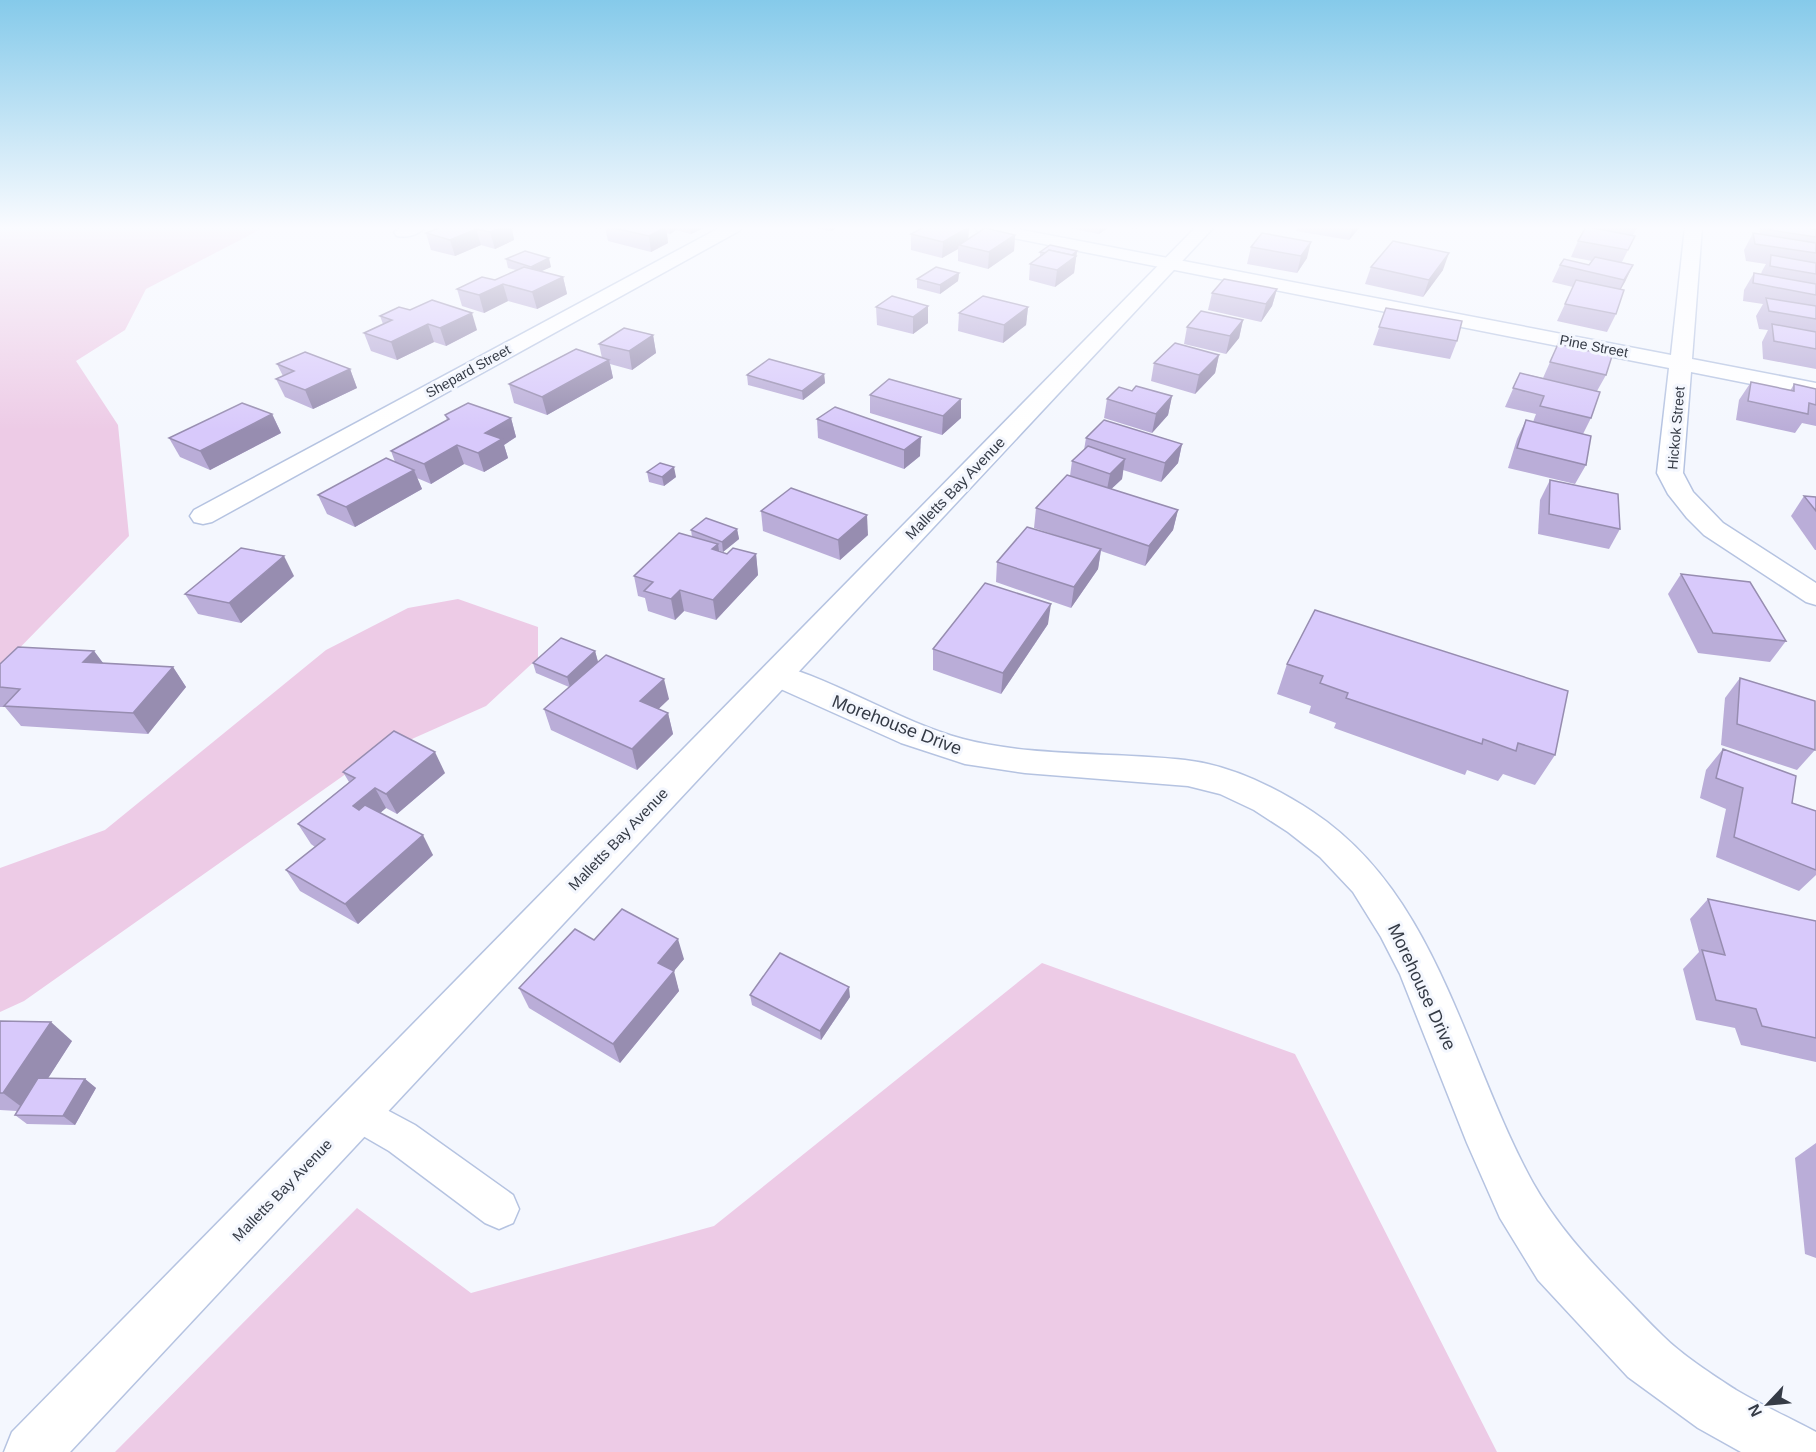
<svg xmlns="http://www.w3.org/2000/svg" width="1816" height="1452" viewBox="0 0 1816 1452" font-family="Helvetica,sans-serif">
  <style>
    .green { fill: #edcbe6 }
    .lines { fill: none; stroke-linecap: round; stroke-linejoin: round }
    .service-casing { stroke: #b5c3e1; stroke-width: 3 }
    .minor-casing { stroke: #b5c3e1; stroke-width: 3 }
    .tertiary-casing { stroke: #b5c3e1; stroke-width: 3 }
    .service { fill: #fff; fill-rule: evenodd }
    .minor { fill: #fff; fill-rule: evenodd }
    .tertiary { fill: #fff; fill-rule: evenodd }
    .wall { fill: #baadd8 }
    .shaded-wall { fill: #978db0 }
    .building { fill: #d8c9fb; stroke: #978db0; stroke-width: 1.5 }
    .labels { text-anchor: middle; dominant-baseline: central; stroke-width: 6; stroke-linejoin: round; paint-order: stroke }
    .far-street-label { font-size: 14px; fill: #353b46; stroke: #f4f7fe }
    .street-label { font-size: 15px; fill: #353b46; stroke: #f4f7fe }
    .near-street-label { font-size: 18px; fill: #353b46; stroke: #f4f7fe }
  </style>
  <rect width="100%" height="100%" fill="#f4f7fe"/>
  <!-- green -->
  <g class="green">
    <polygon points="0,227 265,227 146,289 125,330 76,361 118,425 129,536 0,668"/>
    <polygon points="458,599 538,627 538,658 486,706 367,759 24,1001 0,1012 0,868 105,830 326,650 408,608"/>
    <polygon points="1042,963 1295,1054 1497,1452 115,1452 357,1208 471,1293 714,1226"/>
  </g>
  <g class="lines">
    <!-- service casing -->
    <g class="service-casing">
      <polygon id="service" points="357,1094 415,1125 513,1195 519,1209 513,1223 499,1229 485,1223 389,1151 344,1125 339,1112 344,1099"/>
    </g>
    <!-- minor casing -->
    <g class="minor-casing">
      <g id="minor">
        <path d="M 402,227 L 425,227 C 419,235 406,238 397,236 L 394,232 Z"/>
        <polygon points="721,227 742,227 739,231 212,522 203,524 194,522 190,516 194,510"/>
        <polygon points="975,227 1007,227 1671,355 1685,227 1702,227 1692,359 1816,383 1816,397 1691,372 1683,473 1693,492 1723,523 1816,583 1816,605 1806,602 1704,535 1687,518 1668,494 1657,473 1669,368 983,232 977,231"/>
        <path d="M 776,664 C 840,682 898,721 963,739 C 1031,757 1115,752 1185,760 C 1230,765 1275,787 1313,812 C 1439,896 1464,1058 1533,1183 C 1556,1224 1587,1258 1619,1291 C 1634,1306 1648,1322 1663,1336 C 1682,1355 1713,1375 1736,1390 C 1761,1405 1790,1418 1816,1432 L 1816,1452 L 1741,1452 L 1698,1428 L 1628,1377 L 1538,1280 L 1500,1218 L 1467,1143 L 1400,974 L 1381,937 L 1353,892 L 1320,857 L 1288,832 L 1254,810 L 1220,794 L 1188,786 L 1025,773 L 965,764 L 901,743 L 765,682 L 760,675 L 765,668 Z"/>
      </g>
    </g>
    <!-- tertiary casing -->
    <g class="tertiary-casing">
      <polygon id="tertiary" points="1196,227 1214,227 70,1452 4,1452 12,1432"/>
    </g>
    <!-- service -->
    <use href="#service" class="service"/>
    <!-- minor -->
    <use href="#minor" class="minor"/>
    <!-- tertiary -->
    <use href="#tertiary" class="tertiary"/>
  </g>
  <!-- wall -->
  <g class="wall">
    <polygon points="442,227 517,227 512,229 514,240 495,249 481,245 455,256 431,250 426,233"/>
    <polygon points="589,227 706,227 691,234 676,230 670,234 667,233 668,243 651,252 608,241 605,227 600,229"/>
    <polygon points="810,227 839,227 831,231"/>
    <polygon points="969,227 968,239 1015,235 1014,251 988,269 958,261 958,249 942,258 911,250 911,234"/>
    <polygon points="1064,227 1109,227 1099,234"/>
    <polygon points="1122,227 1140,227 1137,229"/>
    <polygon points="1297,227 1360,227 1349,240 1296,231"/>
    <polygon points="1592,227 1637,227 1633,235 1635,236 1622,262 1633,265 1621,289 1616,314 1607,332 1557,321 1573,287 1552,282 1560,265 1589,265 1592,261 1571,257 1578,241"/>
    <polygon points="1759,227 1811,227 1811,229 1816,230 1816,369 1763,359 1762,342 1768,330 1759,329 1756,316 1763,304 1743,301 1744,290 1754,273 1761,274 1762,271 1766,264 1746,261 1744,250 1753,233 1760,234"/>
    <polygon points="1262,233 1307,258 1297,273 1247,264 1251,247"/>
    <polygon points="1077,251 1074,273 1055,287 1029,280 1030,264 1040,257 1040,252"/>
    <polygon points="506,259 551,267 541,271 563,277 567,294 537,309 508,301 484,313 462,306 457,289 495,280 516,270 508,268"/>
    <polygon points="1371,267 1443,270 1423,297 1365,284"/>
    <polygon points="959,273 958,281 940,294 917,288 917,279"/>
    <polygon points="1277,289 1272,306 1261,322 1208,310 1212,293"/>
    <polygon points="892,296 928,323 913,334 877,325 876,307"/>
    <polygon points="1028,307 1026,325 1003,343 958,331 959,313"/>
    <polygon points="1386,308 1457,341 1450,359 1373,345"/>
    <polygon points="380,316 477,330 446,346 434,342 397,360 371,351 364,333 383,324"/>
    <polygon points="1243,320 1239,338 1226,354 1184,344 1187,327"/>
    <polygon points="653,335 656,353 632,370 610,364 613,378 547,415 514,403 509,384 602,358 599,344"/>
    <polygon points="1558,344 1606,375 1597,391 1591,418 1583,434 1586,465 1575,484 1508,468 1517,439 1526,420 1533,422 1536,414 1505,407 1520,373 1543,378"/>
    <polygon points="1219,355 1215,373 1195,394 1151,381 1154,363"/>
    <polygon points="277,364 350,369 357,388 313,409 285,397 276,379 283,376"/>
    <polygon points="824,374 825,383 803,400 748,385 747,375"/>
    <polygon points="1751,382 1790,391 1794,384 1816,389 1816,426 1802,423 1795,433 1736,420 1739,400"/>
    <polygon points="1132,391 1172,396 1168,415 1152,433 1104,418 1107,399"/>
    <polygon points="870,395 961,399 961,418 942,435 870,413"/>
    <polygon points="272,414 281,433 210,470 180,457 169,438"/>
    <polygon points="445,415 511,418 516,437 504,445 508,458 484,472 464,464 431,484 417,478 422,489 355,527 327,514 318,495 395,462 391,451 447,420"/>
    <polygon points="817,419 920,456 904,469 818,438"/>
    <polygon points="1086,438 1182,444 1178,463 1161,482 1123,470 1122,479 1111,489 1178,510 1173,530 1145,566 1101,551 1098,569 1071,608 996,582 997,562 1061,537 1034,528 1036,508 1070,476 1072,461 1084,450"/>
    <polygon points="647,472 676,477 664,486 649,482"/>
    <polygon points="1550,480 1620,529 1609,549 1538,534 1540,500"/>
    <polygon points="1804,496 1816,497 1816,550 1815,550 1791,516"/>
    <polygon points="761,511 868,535 840,560 763,531"/>
    <polygon points="737,529 739,539 723,552 718,550 719,551 727,554 756,554 758,575 716,620 684,611 675,620 648,611 645,598 638,596 634,576 692,537 691,530"/>
    <polygon points="1681,574 1786,641 1770,662 1698,653 1668,594"/>
    <polygon points="294,576 241,623 198,614 185,594"/>
    <polygon points="1048,624 1001,694 933,670 933,649"/>
    <polygon points="94,651 103,663 173,667 186,687 148,734 21,726 5,707 0,707 0,664"/>
    <polygon points="595,651 598,662 669,699 658,709 668,713 673,734 637,770 551,730 544,709 569,687 536,673 533,663"/>
    <polygon points="1287,664 1555,755 1535,785 1503,774 1498,781 1467,770 1465,775 1334,728 1336,723 1309,713 1311,706 1277,694"/>
    <polygon points="1740,678 1815,750 1797,770 1721,745 1725,698"/>
    <polygon points="1723,749 1792,803 1816,811 1816,875 1799,891 1716,857 1726,809 1700,798 1706,770"/>
    <polygon points="343,772 445,773 397,814 386,808 380,813 433,855 358,924 300,891 286,870 315,847 311,844 298,824 349,782"/>
    <polygon points="1708,899 1816,921 1816,1062 1741,1045 1735,1028 1696,1020 1683,969 1699,952 1690,919"/>
    <polygon points="594,940 684,959 673,971 679,991 620,1063 529,1008 519,988"/>
    <polygon points="750,995 850,997 821,1040 752,1005"/>
    <polygon points="0,1021 72,1041 48,1078 85,1079 96,1088 75,1125 27,1124 15,1115 17,1111 0,1110"/>
    <polygon points="1816,1143 1816,1258 1805,1254 1795,1158"/>
  </g>
  <!-- shaded-wall -->
  <g class="shaded-wall">
    <polygon points="495,227 517,227 512,229 514,240 495,249 490,232"/>
    <polygon points="666,227 668,243 651,252 649,236"/>
    <polygon points="669,227 676,227 676,230 670,234"/>
    <polygon points="690,227 706,227 691,234"/>
    <polygon points="831,227 839,227 831,231"/>
    <polygon points="969,227 968,243 959,245 958,249 942,258 943,242"/>
    <polygon points="1100,227 1109,227 1099,234"/>
    <polygon points="1353,227 1360,227 1349,240"/>
    <polygon points="476,229 481,245 455,256 450,240"/>
    <polygon points="1015,235 1014,251 988,269 989,252"/>
    <polygon points="1311,242 1307,258 1297,273 1301,256"/>
    <polygon points="1077,251 1074,273 1055,287 1057,270 1067,258"/>
    <polygon points="1449,253 1443,270 1423,297 1429,280"/>
    <polygon points="549,258 551,267 533,275 531,267"/>
    <polygon points="1633,265 1625,282 1616,297 1624,280"/>
    <polygon points="959,273 958,281 940,294 940,285"/>
    <polygon points="563,277 567,294 537,309 532,292"/>
    <polygon points="503,284 508,301 484,313 479,295"/>
    <polygon points="1277,289 1272,306 1261,322 1266,304"/>
    <polygon points="928,306 928,323 913,334 913,317"/>
    <polygon points="1028,307 1026,325 1003,343 1004,325"/>
    <polygon points="472,313 477,330 446,346 440,328"/>
    <polygon points="1243,320 1239,338 1226,354 1230,336"/>
    <polygon points="428,324 434,342 397,360 391,342"/>
    <polygon points="653,335 656,353 632,370 629,351"/>
    <polygon points="1219,355 1215,373 1195,394 1199,375"/>
    <polygon points="609,360 613,378 547,415 542,397"/>
    <polygon points="350,369 357,388 313,409 305,390"/>
    <polygon points="824,374 825,383 803,400 802,391"/>
    <polygon points="1172,396 1168,415 1152,433 1156,414"/>
    <polygon points="961,399 961,418 942,435 943,416"/>
    <polygon points="272,414 281,433 210,470 200,451"/>
    <polygon points="511,418 516,437 504,445 508,458 484,472 478,453 485,433"/>
    <polygon points="921,437 920,456 904,469 904,450"/>
    <polygon points="1182,444 1178,463 1161,482 1165,463"/>
    <polygon points="457,445 464,464 431,484 424,464"/>
    <polygon points="1125,459 1122,479 1106,494 1110,474"/>
    <polygon points="674,467 676,477 664,486 662,477"/>
    <polygon points="414,470 422,489 355,527 346,507"/>
    <polygon points="1178,510 1173,530 1145,566 1149,546"/>
    <polygon points="867,515 868,535 840,560 838,540"/>
    <polygon points="737,529 739,539 723,552 722,542"/>
    <polygon points="718,544 721,564 712,549"/>
    <polygon points="1101,549 1098,569 1071,608 1074,587"/>
    <polygon points="756,554 758,575 716,620 713,600"/>
    <polygon points="284,556 294,576 241,623 229,603"/>
    <polygon points="680,590 684,611 675,620 671,599"/>
    <polygon points="1051,604 1048,624 1001,694 1003,673"/>
    <polygon points="94,651 109,671 83,662"/>
    <polygon points="595,651 598,662 570,687 567,677"/>
    <polygon points="173,667 186,687 148,734 133,713"/>
    <polygon points="664,679 669,699 645,722 640,701"/>
    <polygon points="668,713 673,734 637,770 632,749"/>
    <polygon points="435,752 445,773 397,814 386,794"/>
    <polygon points="375,788 386,808 365,826 353,806"/>
    <polygon points="423,835 433,855 358,924 345,904"/>
    <polygon points="678,939 684,959 670,976 674,971 679,991 620,1063 613,1044 658,963"/>
    <polygon points="849,987 850,997 821,1040 820,1031"/>
    <polygon points="51,1022 72,1041 27,1111 3,1093"/>
    <polygon points="85,1079 96,1088 75,1125 63,1116"/>
  </g>
  <!-- building -->
  <g class="building">
    <polygon points="442,227 503,227 490,232 476,229 450,240 426,233"/>
    <polygon points="609,227 666,227 649,236"/>
    <polygon points="924,227 969,227 943,242 911,234"/>
    <polygon points="1586,227 1588,227 1635,236 1628,250 1578,241"/>
    <polygon points="1623,227 1637,227 1636,229"/>
    <polygon points="1770,227 1811,227 1811,229 1816,230 1816,237 1770,230"/>
    <polygon points="985,228 1015,235 989,252 959,245"/>
    <polygon points="1262,233 1311,242 1301,256 1251,247"/>
    <polygon points="1753,233 1816,243 1816,253 1755,244"/>
    <polygon points="1393,241 1449,253 1429,280 1371,267"/>
    <polygon points="1050,245 1077,251 1072,255 1049,250 1045,253 1040,252"/>
    <polygon points="1049,250 1076,256 1057,270 1030,264"/>
    <polygon points="525,251 549,258 531,267 506,259"/>
    <polygon points="1771,255 1816,263 1816,274 1770,266"/>
    <polygon points="1595,257 1633,265 1624,280 1560,265 1564,259 1589,265"/>
    <polygon points="524,267 563,277 532,292 503,284 479,295 457,289 482,277 495,280"/>
    <polygon points="936,267 959,273 940,285 917,279"/>
    <polygon points="1754,273 1816,284 1816,295 1753,283"/>
    <polygon points="1224,279 1277,289 1266,304 1212,293"/>
    <polygon points="1576,280 1624,290 1616,314 1565,304"/>
    <polygon points="892,296 928,306 913,317 876,307"/>
    <polygon points="983,296 1028,307 1004,325 959,313"/>
    <polygon points="1766,298 1816,306 1816,319 1769,311"/>
    <polygon points="432,300 472,313 440,328 428,324 391,342 364,333 392,320 380,316 399,307 410,310"/>
    <polygon points="1386,308 1462,321 1457,341 1379,327"/>
    <polygon points="1201,311 1243,320 1230,336 1187,327"/>
    <polygon points="1772,324 1816,332 1816,349 1774,341"/>
    <polygon points="624,328 653,335 629,351 599,344"/>
    <polygon points="1175,343 1219,355 1199,375 1154,363"/>
    <polygon points="1558,344 1612,356 1606,375 1550,362"/>
    <polygon points="576,349 609,360 542,397 509,384"/>
    <polygon points="305,352 350,369 305,390 276,379 294,371 277,364"/>
    <polygon points="769,359 824,374 802,391 747,375"/>
    <polygon points="1520,373 1600,392 1591,418 1540,406 1544,396 1513,388"/>
    <polygon points="889,379 961,399 943,416 870,395"/>
    <polygon points="1751,382 1794,391 1794,384 1816,389 1816,405 1809,403 1808,414 1748,401"/>
    <polygon points="1136,386 1172,396 1156,414 1107,399 1119,387 1132,391"/>
    <polygon points="242,403 272,414 200,451 169,438"/>
    <polygon points="468,403 511,418 485,433 502,439 478,453 457,445 424,464 391,451 449,419 445,415"/>
    <polygon points="835,407 921,437 904,450 817,419"/>
    <polygon points="1104,420 1182,444 1165,463 1086,438"/>
    <polygon points="1526,420 1591,436 1586,465 1517,448"/>
    <polygon points="1088,446 1125,459 1110,474 1072,461"/>
    <polygon points="386,458 414,470 346,507 318,495"/>
    <polygon points="660,463 674,467 662,477 647,472"/>
    <polygon points="1067,475 1178,510 1149,546 1036,508"/>
    <polygon points="1550,480 1618,494 1620,529 1549,514"/>
    <polygon points="791,488 867,515 838,540 761,511"/>
    <polygon points="1804,496 1816,497 1816,511"/>
    <polygon points="706,518 737,529 722,542 691,530"/>
    <polygon points="1027,527 1101,549 1074,587 997,562"/>
    <polygon points="679,533 718,544 712,549 727,554 733,548 756,554 713,600 680,590 671,599 644,591 653,582 634,576"/>
    <polygon points="241,548 284,556 229,603 185,594"/>
    <polygon points="1681,574 1750,582 1786,641 1713,633"/>
    <polygon points="985,583 1051,604 1003,673 933,649"/>
    <polygon points="1315,610 1568,691 1555,755 1518,743 1516,751 1483,739 1482,744 1346,698 1348,693 1320,683 1323,676 1287,664"/>
    <polygon points="561,638 595,651 567,677 533,663"/>
    <polygon points="18,647 94,651 83,662 173,667 133,713 4,706 20,689 0,687 0,664"/>
    <polygon points="606,655 664,679 640,701 668,713 632,749 544,709"/>
    <polygon points="1740,678 1815,701 1815,750 1737,724"/>
    <polygon points="394,731 435,752 386,794 375,788 353,806 359,810 365,805 423,835 345,904 286,870 325,839 298,824 355,778 343,772"/>
    <polygon points="1723,749 1796,776 1792,803 1816,811 1816,870 1734,837 1743,788 1716,778"/>
    <polygon points="1708,899 1816,921 1816,1038 1762,1026 1756,1009 1716,1000 1702,950 1725,955"/>
    <polygon points="622,909 678,939 658,963 674,971 613,1044 519,988 575,929 594,940"/>
    <polygon points="780,953 849,987 820,1031 750,995"/>
    <polygon points="0,1021 51,1022 3,1093 0,1093"/>
    <polygon points="38,1078 85,1079 63,1116 15,1115"/>
  </g>
  <!-- sky -->
  <linearGradient id="sky" x2="0" y2="1"><stop stop-color="#85caea"/><stop offset="0.53" stop-color="#fafbff"/><stop offset="1" stop-color="#fafbff" stop-opacity="0"/></linearGradient>
  <rect width="1816" height="430" fill="url(#sky)"/>
  <g class="labels">
    <!-- far-street labels -->
    <g class="far-street-label">
      <text transform="translate(1594 346) rotate(11)">Pine Street</text>
      <text transform="translate(468 371) rotate(-29)">Shepard Street</text>
      <text transform="translate(1676 428) rotate(-85)">Hickok Street</text>
    </g>
    <!-- street labels -->
    <g class="street-label">
      <text transform="translate(955 488) rotate(-46)">Malletts Bay Avenue</text>
      <text transform="translate(618 839) rotate(-46)">Malletts Bay Avenue</text>
      <text transform="translate(282 1190) rotate(-46)">Malletts Bay Avenue</text>
    </g>
    <!-- near-street labels -->
    <g class="near-street-label">
      <text transform="translate(897 725) rotate(21)">Morehouse Drive</text>
      <text transform="translate(1422 987) rotate(65)">Morehouse Drive</text>
    </g>
  </g>
  <!-- north arrow -->
  <g transform="translate(1768 1404) rotate(244)" stroke="#f4f7fe" stroke-width="4.5" paint-order="stroke">
  <path d="M0-4.5L10 22L0 15L-10 22Z" fill="#353b46"/>
  <text y="-9" font-size="16" font-weight="bold" text-anchor="middle" fill="#353b46">N</text>
  </g>
</svg>
